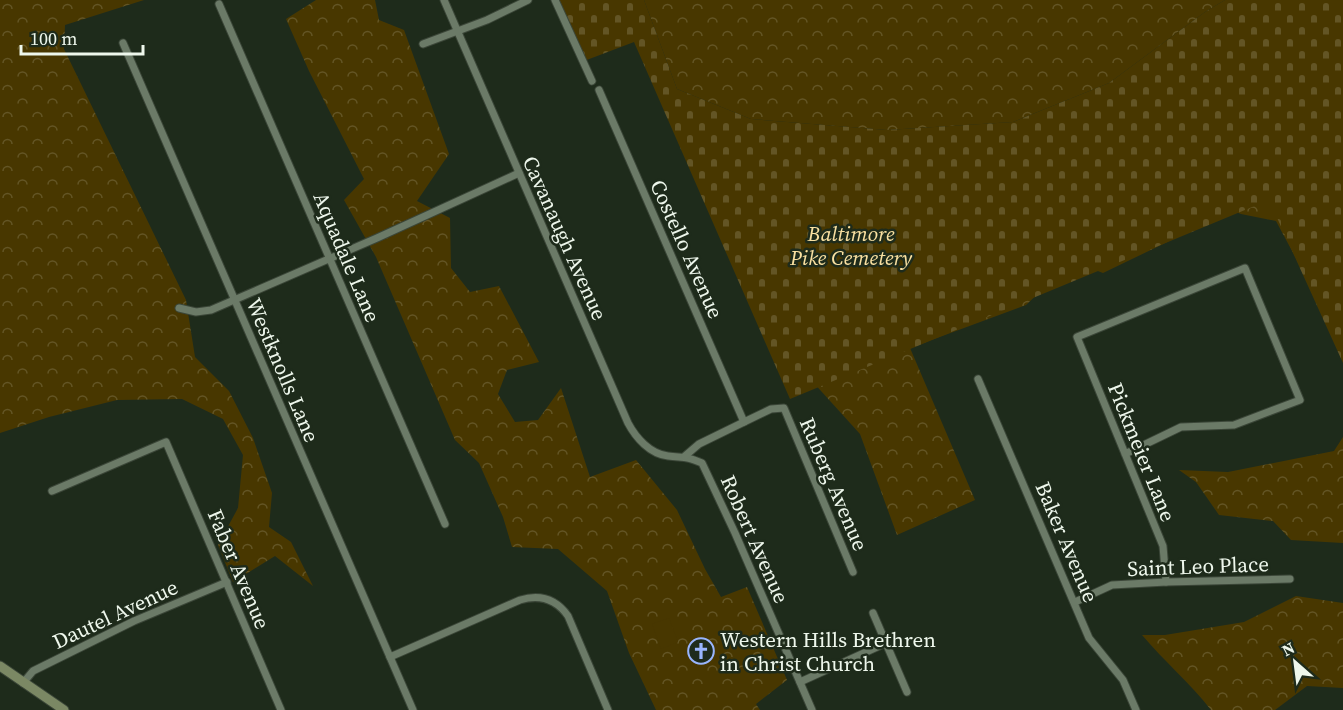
<svg xmlns="http://www.w3.org/2000/svg" width="1343" height="710" viewBox="0 0 1343 710" font-family="'Source Serif 4',serif">
  <style>
    .forest { fill: url(#forest-crowns) }
    .cemetery { fill: url(#cemetery-stones) }
    .garden { fill: #483700 }
    .lines { fill: none; stroke-linecap: round; stroke-linejoin: round }
    .minor-casing { stroke: #3b4638; stroke-width: 9 }
    .secondary-casing { stroke: #3b4638; stroke-width: 11 }
    .minor { stroke: #6b7a67; stroke-width: 7 }
    .secondary { stroke: #7b8864; stroke-width: 9 }
    .labels { text-anchor: middle; dominant-baseline: central; stroke-width: 5; stroke-linejoin: round; paint-order: stroke }
    .park-label { font-size: 21px; font-style: italic; fill: #fae1a1; stroke: #1e2b1b }
    .street-label { font-size: 21px; fill: #eef7ec; stroke: #1e2b1b }
    .poi-label { font-size: 21px; fill: #eef7ec; stroke: #1e2b1b; text-anchor: start }
  </style>
  <defs>
    <pattern id="forest-crowns" width="20" height="18" patternUnits="userSpaceOnUse" patternTransform="scale(1.5)"><rect width="20" height="18" fill="#483700"/><path d="M2 6a3 3 0 1 1 6 0M12 15a3 3 0 1 1 6 0" fill="none" stroke="#635525"/></pattern>
    <pattern id="cemetery-stones" width="16" height="16" patternUnits="userSpaceOnUse" patternTransform="scale(1.5)"><rect width="16" height="16" fill="#483700"/><path d="M2 7V4a2 2 0 0 1 4 0v3zM10 15v-3a2 2 0 0 1 4 0v3z" fill="#635525"/></pattern>
  </defs>
  <rect width="100%" height="100%" fill="#1e2b1b"/>
  <!-- forest -->
  <g class="forest">
    <polygon points="0,0 144,0 65,25 64,49 186,300 195,357 229,391 253,438 272,493 269,527 291,542 313,586 275,556 233,582 218,545 238,508 243,455 223,419 182,399 117,400 49,417 0,433"/>
    <polygon points="316,0 375,0 379,20 404,30 449,154 417,201 450,218 451,268 470,292 499,286 539,362 507,370 498,394 515,422 538,420 561,388 590,477 636,460 677,510 705,569 721,597 747,587 787,680 756,704 760,710 656,710 629,653 607,591 558,549 512,547 503,517 479,463 455,440 376,257 344,200 364,179 309,71 286,19"/>
    <polygon points="644,0 1225,0 1205,12 1109,83 1013,122 887,130 751,119 677,89"/>
    <polygon points="1276,86 1314,292 1276,221 1241,214 1205,199 1186,233 1103,273 1072,261 1026,305 910,348 975,500 897,535 860,434 802,370"/>
    <polygon points="1343,437 1343,543 1291,540 1273,521 1219,515 1196,482 1179,470 1228,472 1334,451"/>
    <path d="M 1296,596 L 1343,603 L 1343,688 L 1307,686 L 1275,710 L 1211,710 C 1190,683 1164,661 1142,635 L 1165,635 L 1244,622 Z"/>
  </g>
  <!-- cemetery -->
  <polygon class="cemetery" points="555,0 644,0 677,89 751,119 887,130 1013,122 1109,83 1205,12 1225,0 1343,0 1343,363 1269,200 790,399 634,42 584,61"/>
  <!-- garden -->
  <polygon class="garden" points="669,618 678,642 661,649 652,624"/>
  <g class="lines">
    <!-- minor casing -->
    <g class="minor-casing">
      <g id="minor">
        <path d="M 444,0 L 628,423 C 636,438 650,454 668,456 C 684,458 686,456 702,463 L 735,533 L 812,710"/>
        <polyline points="555,0 592,81"/>
        <polyline points="219,4 445,524"/>
        <polyline points="123,43 413,710"/>
        <polyline points="423,44 487,20 528,0"/>
        <polyline points="599,90 744,422"/>
        <polyline points="179,308 196,312 211,310 377,238 519,173"/>
        <polyline points="978,379 1089,638 1123,680 1136,710"/>
        <polyline points="1125,454 1181,427 1234,425 1300,400 1245,268 1077,337 1163,546 1166,582"/>
        <polyline points="685,456 699,444 744,422 771,409 784,408 853,572"/>
        <polyline points="52,491 166,442 281,710"/>
        <polyline points="1075,602 1112,585 1166,582 1290,579"/>
        <polyline points="873,613 907,692"/>
        <path d="M 390,657 L 520,600 C 540,594 556,599 568,616 L 608,710"/>
        <polyline points="800,682 886,643"/>
        <polyline points="23,683 33,671 134,621 227,582"/>
      </g>
    </g>
    <!-- secondary casing -->
    <g class="secondary-casing">
      <polyline id="secondary" points="0,666 64,710"/>
    </g>
    <!-- minor -->
    <use href="#minor" class="minor"/>
    <!-- secondary -->
    <use href="#secondary" class="secondary"/>
  </g>
  <!-- icons -->
  <defs>
    <g id="church-ring" transform="scale(1.35)"><circle r="9.5" fill="#1e2b1b" stroke="#99b5fd" stroke-width="1.5"/><path d="M-1.2-6h2.4v3.5h3.3v2.4h-3.3V6h-2.4V-.1h-3.3v-2.4h3.3Z" fill="#99b5fd"/></g>
  </defs>
  <g fill-rule="evenodd">
    <use href="#church-ring" x="701" y="651"/>
  </g>
  <g class="labels">
    <!-- park labels -->
    <g class="park-label">
      <text x="851" y="233">Baltimore<tspan x="851" dy="24">Pike Cemetery</tspan></text>
    </g>
    <!-- street labels -->
    <g class="street-label">
      <text transform="translate(565 238) rotate(66)">Cavanaugh Avenue</text>
      <text transform="translate(687 249) rotate(66)">Costello Avenue</text>
      <text transform="translate(347 257) rotate(67)">Aquadale Lane</text>
      <text transform="translate(283 370) rotate(67)">Westknolls Lane</text>
      <text transform="translate(1142 452) rotate(68)">Pickmeier Lane</text>
      <text transform="translate(834 484) rotate(67)">Ruberg Avenue</text>
      <text transform="translate(755 539) rotate(66)">Robert Avenue</text>
      <text transform="translate(1067 542) rotate(67)">Baker Avenue</text>
      <text transform="translate(1198 566) rotate(-2)">Saint Leo Place</text>
      <text transform="translate(239 569) rotate(67)">Faber Avenue</text>
      <text transform="translate(115 614) rotate(-25)">Dautel Avenue</text>
    </g>
    <!-- poi labels -->
    <g class="poi-label">
      <text x="720" y="639">Western Hills Brethren<tspan x="720" dy="24">in Christ Church</tspan></text>
    </g>
  </g>
  <!-- north arrow -->
  <g transform="translate(1295 662) rotate(332)" stroke="#1e2b1b" stroke-width="4.5" paint-order="stroke">
  <path d="M0-4.5L10 22L0 15L-10 22Z" fill="#eef7ec"/>
  <text y="-9" font-size="16" font-weight="bold" text-anchor="middle" fill="#eef7ec">N</text>
  </g>
  <!-- scale -->
  <path d="M21 45v9h122v-9" fill="none" stroke="#eef7ec" stroke-width="3"/>
  <text x="30" y="45" font-size="18" fill="#eef7ec" stroke="#1e2b1b" stroke-width="4.5" paint-order="stroke">100 m</text>
</svg>
